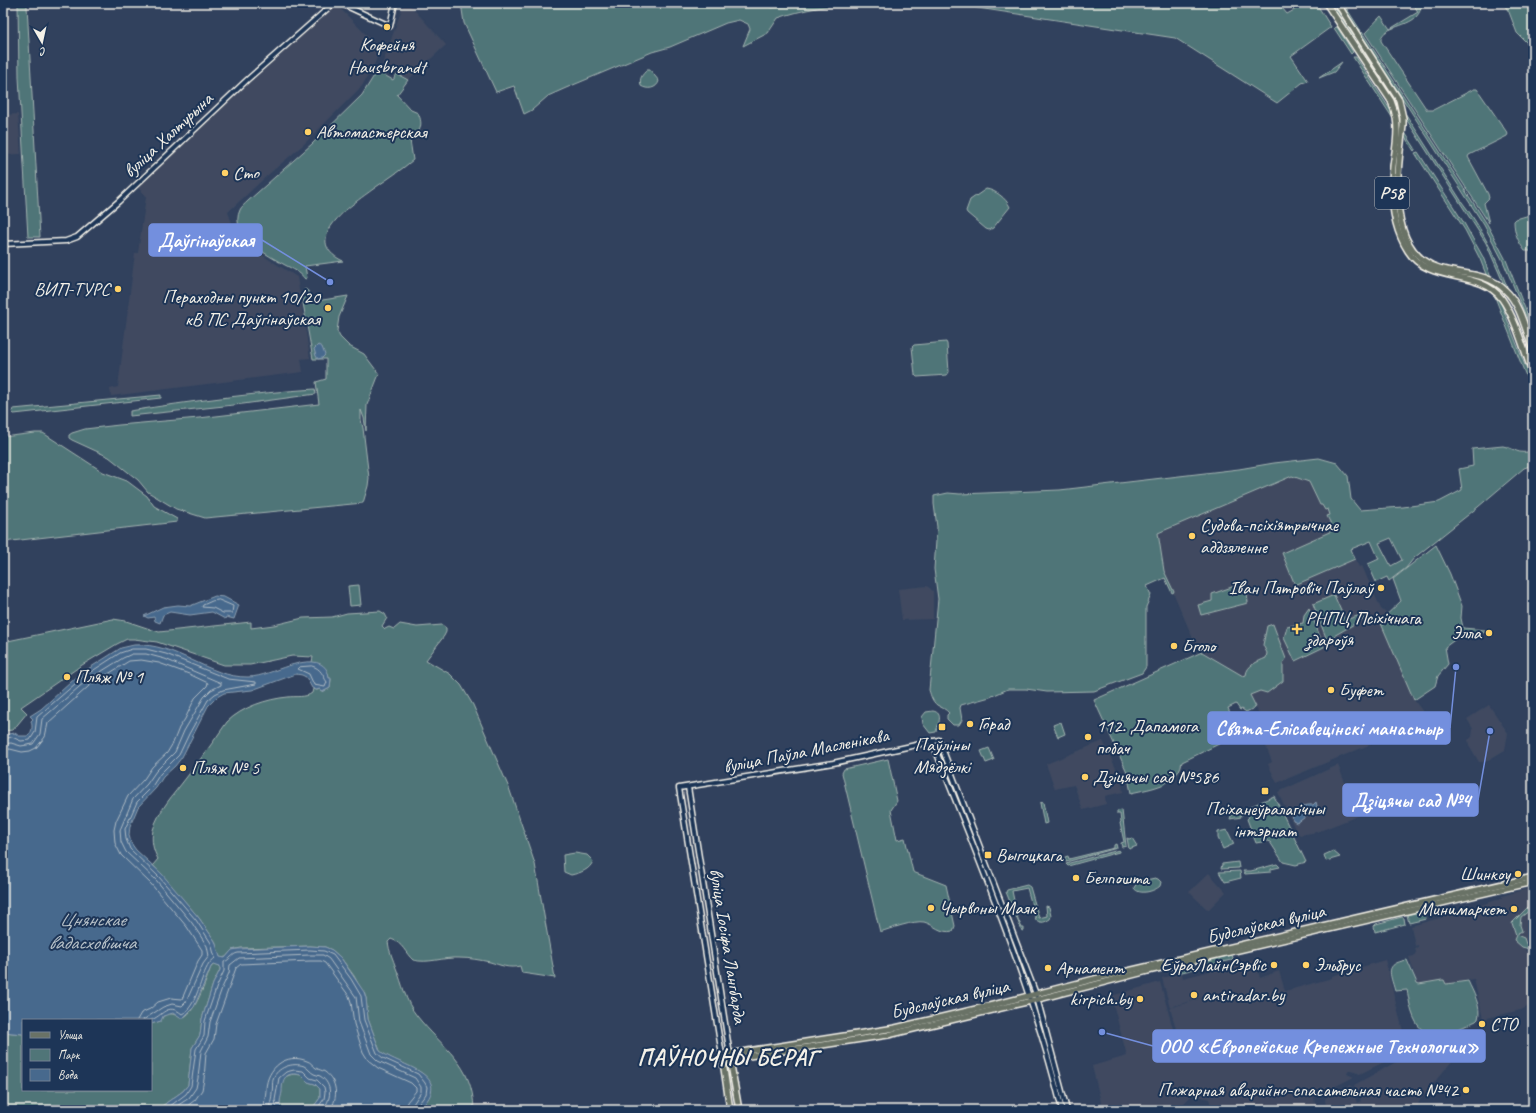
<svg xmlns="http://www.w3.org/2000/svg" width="1536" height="1113" viewBox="0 0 1536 1113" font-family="Caveat,sans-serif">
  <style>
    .built { fill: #3f4a61 }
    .green { fill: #507578; stroke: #a2b3b0; fill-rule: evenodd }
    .water { fill: #47698d; stroke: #8c9fb1 }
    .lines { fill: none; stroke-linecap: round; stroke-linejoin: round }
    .shore { stroke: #afbbc4; stroke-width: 1 }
    .minor-casing { stroke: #f4f1e8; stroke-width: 7 }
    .major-casing { stroke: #f4f1e8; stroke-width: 8 }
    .minor { stroke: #1d3557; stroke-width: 4 }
    .major { stroke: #697266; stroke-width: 5 }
    .poi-dot { fill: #ffd166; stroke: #1d3557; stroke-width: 1.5 }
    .labels { text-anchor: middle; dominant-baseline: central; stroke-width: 4; stroke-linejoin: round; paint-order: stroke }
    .shield { fill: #1d3557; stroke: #b4b9bc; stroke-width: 1 }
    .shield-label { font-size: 18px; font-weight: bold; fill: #f4f1e8 }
    .poi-label { font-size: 19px; fill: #f4f1e8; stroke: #1d3557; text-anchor: start }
    .street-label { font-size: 19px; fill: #f4f1e8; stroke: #1d3557 }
    .water-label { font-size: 20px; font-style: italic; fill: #b7c1c8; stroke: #1d3557 }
    .district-label { font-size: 23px; font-weight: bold; letter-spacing: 1px; fill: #f4f1e8; stroke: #1d3557 }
    .leader { fill: none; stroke: #738fde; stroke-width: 1.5 }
    .callout-dot { fill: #738fde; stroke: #1d3557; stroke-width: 1.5 }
    .callout { fill: #738fde; stroke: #738fde; stroke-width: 1.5 }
    .callout-label { font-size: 20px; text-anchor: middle; font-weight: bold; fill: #fff }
  </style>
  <rect width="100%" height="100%" fill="#31415d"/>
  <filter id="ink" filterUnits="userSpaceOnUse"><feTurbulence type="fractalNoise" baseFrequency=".025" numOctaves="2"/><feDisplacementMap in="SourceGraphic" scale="8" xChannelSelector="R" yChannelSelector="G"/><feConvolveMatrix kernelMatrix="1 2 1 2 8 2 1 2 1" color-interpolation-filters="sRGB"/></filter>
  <g filter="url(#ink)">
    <!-- built -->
    <g class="built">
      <polygon points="404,3 408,3 446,45 408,80 382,65"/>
      <polygon points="771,3 799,3 771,8"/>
      <polygon points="336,4 380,49 375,63 362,86 303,145 269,174 228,212 238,240 297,277 310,358 301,359 303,372 111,396 110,389 118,387 135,253 138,253 146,197 137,186 145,177"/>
      <polygon points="18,114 21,154 3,155 3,115"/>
      <polygon points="1292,476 1309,482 1320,505 1322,504 1328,509 1330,515 1328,516 1334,530 1325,534 1346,537 1359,567 1362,566 1381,609 1445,659 1431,688 1414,700 1427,717 1415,726 1277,783 1268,764 1272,762 1260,731 1267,728 1249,695 1260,690 1243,676 1197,648 1164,571 1158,533"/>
      <polygon points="927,586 933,591 933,619 902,620 898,589"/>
      <polygon points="1489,705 1508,733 1505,750 1485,762 1479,762 1469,745 1468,740 1472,737 1473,729 1467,719"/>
      <polygon points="1103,741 1121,779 1123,792 1105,796 1106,804 1083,810 1074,785 1055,789 1046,764"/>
      <polygon points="1338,765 1358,816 1317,832 1300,835 1296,831 1278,792"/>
      <polygon points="1209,873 1226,892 1208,910 1189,892"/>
      <polygon points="1533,887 1533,950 1523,948 1533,957 1533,1004 1521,1010 1483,1019 1474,979 1446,984 1419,984 1417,983 1409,957 1414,956 1416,952 1415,948 1418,947 1418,945 1415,946 1411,926 1457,913 1502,898 1502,896"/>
      <polygon points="1255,960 1260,978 1279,971 1285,991 1332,978 1332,976 1385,960 1407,1047 1398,1055 1360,1074 1349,1070 1347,1074 1354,1077 1314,1097 1315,1104 1321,1107 1322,1110 1212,1110 1209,1099 1194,1095 1194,1093 1181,1106 1167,1110 1145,1110 1144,1106 1132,1110 1103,1110 1092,1066 1127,1056 1111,996 1160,982 1177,1043 1180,1042 1170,1008 1214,994 1170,1007 1162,978 1182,973 1183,978"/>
      <polygon points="1435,1037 1443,1053 1447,1050 1453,1060 1421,1098 1416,1110 1326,1110 1325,1099 1329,1095 1351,1085 1357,1103 1361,1101 1354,1085 1407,1056 1406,1054 1412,1051 1412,1049"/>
    </g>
    <!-- green -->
    <g class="green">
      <polygon points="18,3 27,3 27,6 40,237 28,237 19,77"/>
      <path d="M 461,3 L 771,3 L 771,8 L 799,3 L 858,3 L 858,6 C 834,3 801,10 778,18 L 768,33 L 743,46 L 750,29 L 748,24 L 739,20 L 726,23 L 670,47 L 652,52 L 566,88 L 548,96 L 532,110 L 524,114 L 514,86 L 496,92 L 464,23 Z"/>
      <polygon points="945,3 1278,3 1287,14 1307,3 1316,3 1331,27 1291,56 1308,81 1302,83 1277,103 1175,38"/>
      <polygon points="1329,3 1332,3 1378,74 1379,77"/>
      <polygon points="1341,3 1343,3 1361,31 1360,32"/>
      <path d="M 1413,3 L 1423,3 C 1421,8 1420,13 1416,17 C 1407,27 1380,27 1381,41 L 1427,110 L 1433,110 L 1474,89 L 1477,89 L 1508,134 L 1507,136 L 1469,155 L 1468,157 L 1488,194 L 1489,198 L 1484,203 L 1489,223 L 1365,33 L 1381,16 L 1390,29 L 1418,12 Z"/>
      <polygon points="1503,3 1533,3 1533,49 1517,33 1509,12"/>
      <polygon points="1337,27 1353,52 1351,54 1334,28"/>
      <polygon points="1362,32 1487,224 1506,260 1533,329 1533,333 1503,261 1484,225 1361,34"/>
      <polygon points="1353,57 1356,57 1415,148 1415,150 1414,151"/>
      <polygon points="1342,62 1334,72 1319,78"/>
      <path d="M 647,70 L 650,70 L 659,81 C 657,89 647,90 641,86 C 639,78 642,75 647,70 Z"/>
      <path d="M 377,71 L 393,80 L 397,74 L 408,80 L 397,95 L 411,110 L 418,113 C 424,125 420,133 410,140 L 413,160 C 401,170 389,178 376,187 C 356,202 297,239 343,261 L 305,266 L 307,278 L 305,279 C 300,272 293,269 285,265 C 269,256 228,235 240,210 C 241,207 245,204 248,201 L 312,144 L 362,95 Z"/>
      <path d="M 1381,80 L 1407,116 L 1462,202 C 1482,228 1496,258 1508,289 L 1506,289 L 1486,243 Z"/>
      <polygon points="1418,152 1464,223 1483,257 1533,386 1533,394 1480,259 1465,230 1415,153"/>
      <path d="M 986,189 C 995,190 1006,198 1010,207 L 993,228 L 989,230 L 986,229 L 967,213 L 966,211 L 970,200 Z"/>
      <path d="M 1533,214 L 1533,251 L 1525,251 C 1518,242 1514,232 1514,221 L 1516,219 Z"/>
      <polygon points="305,289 308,291 310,302 348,296 339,317 337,331 340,337 349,346 364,354 379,374 367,405 366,431 364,418 361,410 361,420 363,428 369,478 368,486 363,503 205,518 176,509 148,492 138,480 109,457 72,440 69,438 69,435 72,433 85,429 119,425 199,418 319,404 316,382 326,379 326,359 313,359 303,303 304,303 303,292"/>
      <polygon points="946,342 947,344 949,372 947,375 917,377 915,375 912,347 914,345"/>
      <path d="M 315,389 L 316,394 L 243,404 L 130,416 L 130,411 C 192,401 253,393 315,389 Z"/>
      <polygon points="161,395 161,398 14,414 12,412 13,409"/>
      <polygon points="35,433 43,433 103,472 127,481 147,496 154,506 177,519 177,522 3,542 3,437"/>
      <path d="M 1503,446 C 1517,449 1516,455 1533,451 L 1533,465 L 1524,468 L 1478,507 L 1414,558 L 1406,568 L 1389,581 L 1387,577 L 1376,582 L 1368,564 L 1379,559 L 1371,541 L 1351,549 L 1355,559 L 1295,585 L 1282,553 L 1334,530 L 1327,516 L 1330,515 L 1328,509 L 1325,510 L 1322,505 L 1320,505 L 1309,482 L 1292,476 L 1158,533 L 1164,571 L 1174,592 L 1172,593 L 1165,578 L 1147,586 L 1151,595 L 1146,607 L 1146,667 L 1142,673 L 1094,691 L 1047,692 L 1026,689 L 1008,689 L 990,697 L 961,705 L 960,708 L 962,720 L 959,725 L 953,725 L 947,719 L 947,715 L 949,713 C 946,709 942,708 937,705 C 932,701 931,696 929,690 L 938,599 L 934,569 L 937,527 L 934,504 L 934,496 L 948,493 L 960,494 L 1060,490 L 1239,469 L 1274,463 L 1319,458 L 1337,463 L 1348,476 L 1351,499 L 1360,510 L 1403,507 L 1439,502 L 1462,490 L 1459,469 L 1473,466 L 1472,449 ZM 1391,538 L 1402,560 L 1391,566 L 1379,543 Z"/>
      <polygon points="1436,545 1450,574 1462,606 1461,618 1463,628 1485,630 1487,632 1457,638 1445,647 1448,664 1438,676 1435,686 1414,700 1380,621 1401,601 1393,579"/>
      <polygon points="1246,582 1248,603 1201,615 1198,605 1212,601 1212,594"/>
      <polygon points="359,585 361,605 350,606 348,586"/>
      <polygon points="1334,595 1345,620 1367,613 1368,616 1327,640 1313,604"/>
      <polygon points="1309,608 1324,647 1295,661 1284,638 1287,627 1303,623 1304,615"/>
      <path d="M 380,611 L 385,614 L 387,618 L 382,626 L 385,629 L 389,627 L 394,629 L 400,624 L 417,627 L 442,625 L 446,628 L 446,632 L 444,636 L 426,660 L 450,674 L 461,685 L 473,705 L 509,788 L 535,864 L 555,978 L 522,973 L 520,966 C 509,969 500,965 490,962 C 480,960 470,958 459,958 C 443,957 428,964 413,960 C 405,953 403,943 391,939 L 388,942 C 389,951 393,959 396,968 C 403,985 405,1001 417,1016 C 443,1049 473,1063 474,1110 L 419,1110 C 455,1072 401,1068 380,1051 L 368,1019 L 366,998 L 354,976 L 341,958 L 332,950 L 325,947 L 310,946 L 241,948 L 232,950 L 226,957 L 221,958 L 218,954 L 215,941 L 199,918 L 153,865 L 158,859 C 153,850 151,841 153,830 C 158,811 174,794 186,778 C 200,760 214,741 227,722 C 242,707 267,699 288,697 C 295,696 306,698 312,693 L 313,689 L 317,690 L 320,689 L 322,692 L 330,688 L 331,679 L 329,678 C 327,669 321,665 312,662 L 313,657 L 292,656 L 250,665 L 224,665 L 157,642 L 134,639 L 127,639 L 117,644 L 82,665 L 21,707 L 27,713 L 13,730 L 3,731 L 3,642 L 113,619 L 126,621 L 159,632 L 251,622 L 251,628 L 274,625 L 303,618 L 332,617 L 347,613 Z"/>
      <path d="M 1273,624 L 1286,659 L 1283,663 L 1283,681 L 1267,693 L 1260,691 L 1250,695 L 1256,707 L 1246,712 L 1242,709 L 1240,710 L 1236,704 L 1228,708 L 1230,713 L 1224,723 L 1231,738 L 1182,762 C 1177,786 1152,788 1131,793 L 1127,772 L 1094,700 L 1202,652 L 1243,676 L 1246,675 C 1247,665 1257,662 1266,658 L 1267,653 L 1263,645 L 1267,626 Z"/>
      <path d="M 933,711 C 944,713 938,724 936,732 L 930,733 L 923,724 L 922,717 L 926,712 Z"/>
      <polygon points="1061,722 1065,734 1058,737 1053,725"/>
      <polygon points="989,748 994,760 986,763 981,751"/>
      <path d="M 888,759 L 897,801 L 891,810 L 897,840 L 905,838 L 913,872 L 946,885 L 955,926 L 953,931 C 940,934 935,925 924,922 C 915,920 889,929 880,932 L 842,773 L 844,769 Z"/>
      <polygon points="1274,796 1306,862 1296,865 1283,862 1270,842 1267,841 1256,843 1247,819 1249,817 1246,813 1240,815 1241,817 1230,819 1231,816 1236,813"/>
      <polygon points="1043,802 1047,823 1044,824 1040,803"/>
      <polygon points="1122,810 1126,846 1122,847 1121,843 1124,842 1120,823 1121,822 1120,814 1117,814 1117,811"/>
      <polygon points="1227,830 1234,844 1223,849 1218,838 1218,832"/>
      <polygon points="1127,838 1129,839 1132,838 1137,846 1129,849"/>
      <polygon points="1116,844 1117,848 1066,862 1065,857 1068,856 1069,859 1114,848 1114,845"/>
      <polygon points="1119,850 1119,852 1068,866 1066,864"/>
      <polygon points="1333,851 1340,857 1326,861 1324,855"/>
      <path d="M 575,853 L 587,855 L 593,861 C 590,870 580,873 571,875 L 564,872 L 563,855 Z"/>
      <polygon points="1238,862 1239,868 1221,869 1222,864"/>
      <polygon points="1277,864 1280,867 1271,869 1271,872 1245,874 1243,871 1251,871"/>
      <polygon points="1240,871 1241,878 1225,882 1219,872"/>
      <path d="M 1155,878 L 1158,879 L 1161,882 L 1160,886 C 1155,891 1139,896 1134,888 L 1137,882 Z"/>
      <path d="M 1027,885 L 1030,887 L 1039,918 L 1047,916 L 1046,906 L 1049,907 L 1051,916 L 1050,919 C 1045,922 1042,924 1036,920 L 1027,888 L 1012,891 L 1018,919 L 1022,928 L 1024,928 L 1024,930 L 1022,931 L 1006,892 L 1007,890 Z"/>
      <polygon points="1533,902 1533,908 1521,917 1520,925 1522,931 1518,933 1519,936 1524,938 1526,944 1533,950 1522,947 1514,940 1516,935 1512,923"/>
      <polygon points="1423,911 1425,913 1426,919 1409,923 1407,915"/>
      <polygon points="1402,917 1404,918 1405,924 1375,932 1374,926 1376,924"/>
      <polygon points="1232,955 1233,958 1231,960 1202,967 1199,965 1201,962"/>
      <path d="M 1407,960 L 1417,983 L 1419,984 L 1442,980 L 1444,980 L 1446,984 L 1468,981 C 1473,992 1482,1007 1478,1019 L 1476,1021 C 1456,1030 1426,1047 1414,1018 C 1410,1009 1409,999 1407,990 L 1395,991 C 1390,973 1384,964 1407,960 Z"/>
      <path d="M 215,964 L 220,966 L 220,970 L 213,984 L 202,1019 L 200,1035 L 192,1048 L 188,1085 L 183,1091 L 162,1106 L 160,1110 L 3,1110 L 3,1032 L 23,1034 L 23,1090 L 151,1090 L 151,1024 L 160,1021 C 166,1011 173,1013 181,1018 C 195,1016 206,980 211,967 Z"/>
      <polygon points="1192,964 1194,966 1194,969 1178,973 1177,971 1178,968"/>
      <path d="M 294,1074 L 301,1075 L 308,1082 L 315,1084 L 320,1089 L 320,1098 L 311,1110 L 282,1110 C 279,1104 280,1101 281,1094 C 283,1083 279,1077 294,1074 Z"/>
    </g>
    <!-- water -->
    <g class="water">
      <polygon points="318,345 322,347 325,355 322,358 318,359 316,356 314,349"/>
      <polygon points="215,596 224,597 239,605 234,619 226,617 225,619 212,612 190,615 170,612 163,615 160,623 155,621 154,617 148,618 144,616 163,607 178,605 190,606"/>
      <path d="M 134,645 C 176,642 209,678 248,677 C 255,677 262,675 268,673 C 283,668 326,648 329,678 L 331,678 L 330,688 L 322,692 L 320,689 L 316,690 L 312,688 L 306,677 L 302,675 L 296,674 L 252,690 L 224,693 L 217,697 L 208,706 L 182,757 L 175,766 L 163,777 L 156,788 L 138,807 L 130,826 L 129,835 L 131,843 L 136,850 L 162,874 L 199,918 L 215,941 L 220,957 L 225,958 L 232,950 L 238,949 L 310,946 L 325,947 L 332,950 L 341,958 L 364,992 L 366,998 L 368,1019 L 380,1051 C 400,1067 457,1073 419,1110 L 311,1110 L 320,1098 L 320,1089 L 315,1084 L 308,1082 L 301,1075 C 286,1071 282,1078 282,1092 C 281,1099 278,1102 282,1110 L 160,1110 L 166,1103 L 183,1091 L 188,1085 L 192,1048 L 200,1035 L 202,1019 L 213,984 L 220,970 L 220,966 L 214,964 L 211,967 L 194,1007 L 183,1018 L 180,1018 L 173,1013 L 163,1016 L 161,1021 L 151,1024 L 151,1020 L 23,1020 L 23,1034 L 3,1032 L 3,735 L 15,733 L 19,736 L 28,736 C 32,732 33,727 31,721 L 33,719 L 30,716 L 41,709 L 80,674 L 121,648 Z"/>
      <path d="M 1316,802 L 1317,806 L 1315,810 L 1297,823 L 1293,821 C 1290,810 1304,804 1313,805 Z"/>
    </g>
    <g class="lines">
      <!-- shore -->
      <g class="shore">
        <polygon points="219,600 233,606 232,613 223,613 213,608 202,607 203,605 212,601"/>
        <path d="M 312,666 C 322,669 322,675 327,682 L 325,687 L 314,685 L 309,674 L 298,669 L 300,667 Z"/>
        <path d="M 3,739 L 12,737 L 21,741 L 30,740 L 35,732 L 37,717 L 83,677 L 120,653 L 132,649 L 146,649 L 166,654 L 228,679 L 256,682 L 256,684 L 223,690 L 215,694 L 208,700 L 189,734 L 179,755 L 160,774 L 151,788 L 137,802 L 125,829 L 126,839 L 130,849 L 159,877 L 196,920 L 211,943 L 215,958 C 213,960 210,962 209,964 C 200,977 197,1007 182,1014 C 167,1002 163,1016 151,1020"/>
        <polyline points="3,744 11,743 21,746 33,744 40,734 42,719 86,681 123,658 132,654 146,654 165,659 221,683 221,685 211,690 204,697 184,731 175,752 156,771 147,784 133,799 120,830 121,842 126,852 156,880 192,923 207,946 209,956 203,964 186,1002 182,1006 172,1004 163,1007 143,1020"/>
        <polyline points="3,750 10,749 22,752 30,751 36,748 45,737 48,723 89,686 129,661 141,660 159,663 189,674 208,683 207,686 195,698 185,719 179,728 173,743 167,753 152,767 144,779 128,796 116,821 114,830 115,843 121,855 151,884 187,927 202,950 202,955 198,961 182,999 171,998 158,1002 150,1009 141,1013 137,1020"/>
        <path d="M 165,1110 L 186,1094 L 191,1086 L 196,1049 L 204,1036 L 205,1021 L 217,986 L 224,971 L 224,962 C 230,960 232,954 238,953 L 310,950 L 324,951 L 333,955 L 351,979 L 361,996 L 364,1020 L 377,1053 L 383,1058 L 418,1074 L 425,1083 L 427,1087 L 426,1094 L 417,1106 L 416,1110"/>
        <polyline points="171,1110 189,1098 196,1088 198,1078 201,1051 208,1037 210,1022 222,988 229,973 230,965 239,958 310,955 323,955 329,959 356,997 359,1022 371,1054 378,1061 415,1078 421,1087 421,1092 413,1104 411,1110"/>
        <polyline points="182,1110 195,1100 202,1090 204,1079 206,1053 214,1039 216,1024 236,968 241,964 310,961 321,961 325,963 349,996 351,1002 354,1024 363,1052 368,1060 378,1068 411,1083 416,1088 416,1091 407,1102 405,1110"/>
        <path d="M 265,1110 C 263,1102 266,1096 266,1089 C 267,1068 286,1052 307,1061 C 311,1062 313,1066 316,1068 C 319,1070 322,1070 325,1072 C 337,1081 339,1097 330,1110"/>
        <path d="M 272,1110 C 269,1103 272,1099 272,1092 C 273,1088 272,1084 273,1079 C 277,1067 293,1062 304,1066 C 308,1068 310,1072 314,1074 C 316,1075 318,1075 320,1076 C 333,1084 332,1100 322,1110"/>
        <polyline points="277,1110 275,1100 279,1078 286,1072 294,1070 303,1071 310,1078 317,1080 324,1087 325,1092 324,1099 316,1110"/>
      </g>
      <!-- minor casing -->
      <g class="minor-casing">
        <g id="minor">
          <polyline points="340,3 390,26 395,3"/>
          <polyline points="3,244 66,241 77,237 119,201 247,80 334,3"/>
          <path d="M 932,741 C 980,863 1031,983 1062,1110"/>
          <polyline points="688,787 730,1055"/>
          <polyline points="722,1055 679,788 833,763 939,740 1036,994 1067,1110"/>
        </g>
      </g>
      <!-- major casing -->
      <g class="major-casing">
        <g id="major">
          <path d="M 1326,3 L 1391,101 C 1393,106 1395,112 1396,118 C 1399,134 1395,150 1393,166 C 1390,195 1392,226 1408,251 C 1429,285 1479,268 1502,299 C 1515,317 1525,353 1533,375"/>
          <path d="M 1337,3 L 1399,100 L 1403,118 L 1403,126 C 1398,169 1384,251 1439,268 C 1462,275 1487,272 1505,290 C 1520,303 1526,332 1533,350"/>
          <polyline points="730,1110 722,1055 895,1028 993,1005 1102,977 1533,877"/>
          <polyline points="739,1110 730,1059 888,1035 1031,1001 1148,971 1533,882"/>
        </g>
      </g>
      <!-- minor -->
      <use href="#minor" class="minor"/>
      <!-- major -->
      <use href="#major" class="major"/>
    </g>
  </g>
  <!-- markers -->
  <g class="poi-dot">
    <circle cx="387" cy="27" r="4"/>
    <circle cx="308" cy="132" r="4"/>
    <circle cx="225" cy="173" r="4"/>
    <circle cx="118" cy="289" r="4"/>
    <circle cx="328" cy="308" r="4"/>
    <circle cx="1192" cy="536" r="4"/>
    <circle cx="1381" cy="588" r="4"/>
    <path d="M1295 623h4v4h4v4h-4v4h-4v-4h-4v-4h4z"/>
    <circle cx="1489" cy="633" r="4"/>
    <circle cx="1174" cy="646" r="4"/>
    <circle cx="67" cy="677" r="4"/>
    <circle cx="1331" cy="690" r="4"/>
    <circle cx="970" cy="724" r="4"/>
    <rect x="938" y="723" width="8" height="8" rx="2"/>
    <circle cx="1088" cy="737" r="4"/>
    <circle cx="183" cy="768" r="4"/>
    <circle cx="1085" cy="777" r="4"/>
    <rect x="1261" y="787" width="8" height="8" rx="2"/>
    <rect x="984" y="851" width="8" height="8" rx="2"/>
    <circle cx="1518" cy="874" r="4"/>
    <circle cx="1076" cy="878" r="4"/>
    <circle cx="931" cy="908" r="4"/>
    <circle cx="1514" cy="909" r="4"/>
    <circle cx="1274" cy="965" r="4"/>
    <circle cx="1306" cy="965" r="4"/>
    <circle cx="1048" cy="968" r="4"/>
    <circle cx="1194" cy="995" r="4"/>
    <circle cx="1140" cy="999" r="4"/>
    <circle cx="1482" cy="1024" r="4"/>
    <circle cx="1466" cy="1090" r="4"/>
  </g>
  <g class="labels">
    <!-- shield labels -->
    <rect class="shield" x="1375" y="177" width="34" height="32" rx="3"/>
    <g class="shield-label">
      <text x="1392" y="193">Р58</text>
    </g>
    <!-- poi labels -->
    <g class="poi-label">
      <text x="387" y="45" text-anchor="middle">Кофейня<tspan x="387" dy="22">Hausbrandt</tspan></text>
      <text x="316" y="132">Автомастерская</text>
      <text x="233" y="173">Сто</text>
      <text x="110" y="289" text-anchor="end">ВИП-ТУРС</text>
      <text x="320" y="297" text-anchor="end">Пераходны пункт 10/20<tspan x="320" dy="22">кВ ПС Даўгінаўская</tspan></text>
      <text x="1200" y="525">Судова-псіхіятрычнае<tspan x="1200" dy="22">аддзяленне</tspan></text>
      <text x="1373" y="588" text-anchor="end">Іван Пятровіч Паўлаў</text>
      <text x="1306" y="618">РНПЦ Псіхічнага<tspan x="1306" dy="22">здароўя</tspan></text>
      <text x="1481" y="633" text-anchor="end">Элла</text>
      <text x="1182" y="646">Бголо</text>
      <text x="75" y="677">Пляж № 1</text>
      <text x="1339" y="690">Буфет</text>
      <text x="978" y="724">Горад</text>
      <text x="1096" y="726">112. Дапамога<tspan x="1096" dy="22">побач</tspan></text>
      <text x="942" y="745" text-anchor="middle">Паўліны<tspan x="942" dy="22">Мядзёлкі</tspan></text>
      <text x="191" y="768">Пляж № 5</text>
      <text x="1093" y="777">Дзіцячы сад №586</text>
      <text x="1265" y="809" text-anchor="middle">Псіханеўралагічны<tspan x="1265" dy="22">інтэрнат</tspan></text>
      <text x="996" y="855">Выгоцкага</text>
      <text x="1510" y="874" text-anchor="end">Шинкоу</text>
      <text x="1084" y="878">Белпошта</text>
      <text x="939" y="908">Чырвоны Маяк</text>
      <text x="1506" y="909" text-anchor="end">Минимаркет</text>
      <text x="1266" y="965" text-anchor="end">ЕўраЛайнСэрвіс</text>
      <text x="1314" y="965">Эльбрус</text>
      <text x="1056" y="968">Арнамент</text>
      <text x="1202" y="995">antiradar.by</text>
      <text x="1132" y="999" text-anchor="end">kirpich.by</text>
      <text x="1490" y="1024">СТО</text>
      <text x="1458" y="1090" text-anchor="end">Пожарная аварийно-спасательная часть №42</text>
    </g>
    <!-- street labels -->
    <g class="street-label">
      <text transform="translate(168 135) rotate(-43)">вуліца Халтурына</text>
      <text transform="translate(806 751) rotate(-11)">вуліца Паўла Масленікава</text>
      <text transform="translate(1266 924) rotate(-13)">Будслаўская вуліца</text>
      <text transform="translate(728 946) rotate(81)">вуліца Іосіфа Лангбарда</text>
      <text transform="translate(950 999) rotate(-13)">Будслаўская вуліца</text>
    </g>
    <!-- water labels -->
    <g class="water-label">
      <text x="92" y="919">Цнянскае<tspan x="92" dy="23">вадасховішча</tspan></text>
    </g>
    <!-- district labels -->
    <g class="district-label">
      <text x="728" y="1057">ПАЎНОЧНЫ БЕРАГ</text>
    </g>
  </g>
  <!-- callouts -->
  <path class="leader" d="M330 282L262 240M1456 667L1450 728M1490 731L1478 800M1102 1032L1153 1046"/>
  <g class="callout-dot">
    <circle cx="330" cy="282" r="4"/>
    <circle cx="1456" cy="667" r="4"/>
    <circle cx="1490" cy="731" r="4"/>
    <circle cx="1102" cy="1032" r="4"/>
  </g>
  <g class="callout">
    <rect x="149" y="224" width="113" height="32" rx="4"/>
    <rect x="1208" y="712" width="242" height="32" rx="4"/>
    <rect x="1343" y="784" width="135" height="32" rx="4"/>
    <rect x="1153" y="1030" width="332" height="32" rx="4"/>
  </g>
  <g class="callout-label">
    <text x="206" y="247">Даўгінаўская</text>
    <text x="1329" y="735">Свята-Елісавецінскі манастыр</text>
    <text x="1411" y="807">Дзіцячы сад №4</text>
    <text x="1319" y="1053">ООО «Европейские Крепежные Технологии»</text>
  </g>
  <!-- margin -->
  <rect width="1536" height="1113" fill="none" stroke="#1d3557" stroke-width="16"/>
  <rect x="8" y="8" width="1520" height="1097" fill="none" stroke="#f4f1e8" stroke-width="1.5" filter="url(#ink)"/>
  <!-- legend -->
  <rect x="22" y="1019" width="130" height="72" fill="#1d3557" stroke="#738091"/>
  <rect x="30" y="1032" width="20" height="6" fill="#697266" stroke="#738091"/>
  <text x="58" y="1039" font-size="12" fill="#f4f1e8">Улица</text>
  <rect x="30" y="1049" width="20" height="12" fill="#507578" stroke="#738091"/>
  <text x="58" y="1059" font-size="12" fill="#f4f1e8">Парк</text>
  <rect x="30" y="1069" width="20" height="12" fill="#47698d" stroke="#738091"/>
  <text x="58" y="1079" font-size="12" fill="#f4f1e8">Вода</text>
  <!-- north arrow -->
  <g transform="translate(42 42) rotate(171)" stroke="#1d3557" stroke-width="3" paint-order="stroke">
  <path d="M0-3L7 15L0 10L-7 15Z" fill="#f4f1e8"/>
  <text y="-6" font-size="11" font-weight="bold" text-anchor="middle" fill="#f4f1e8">С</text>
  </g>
</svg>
